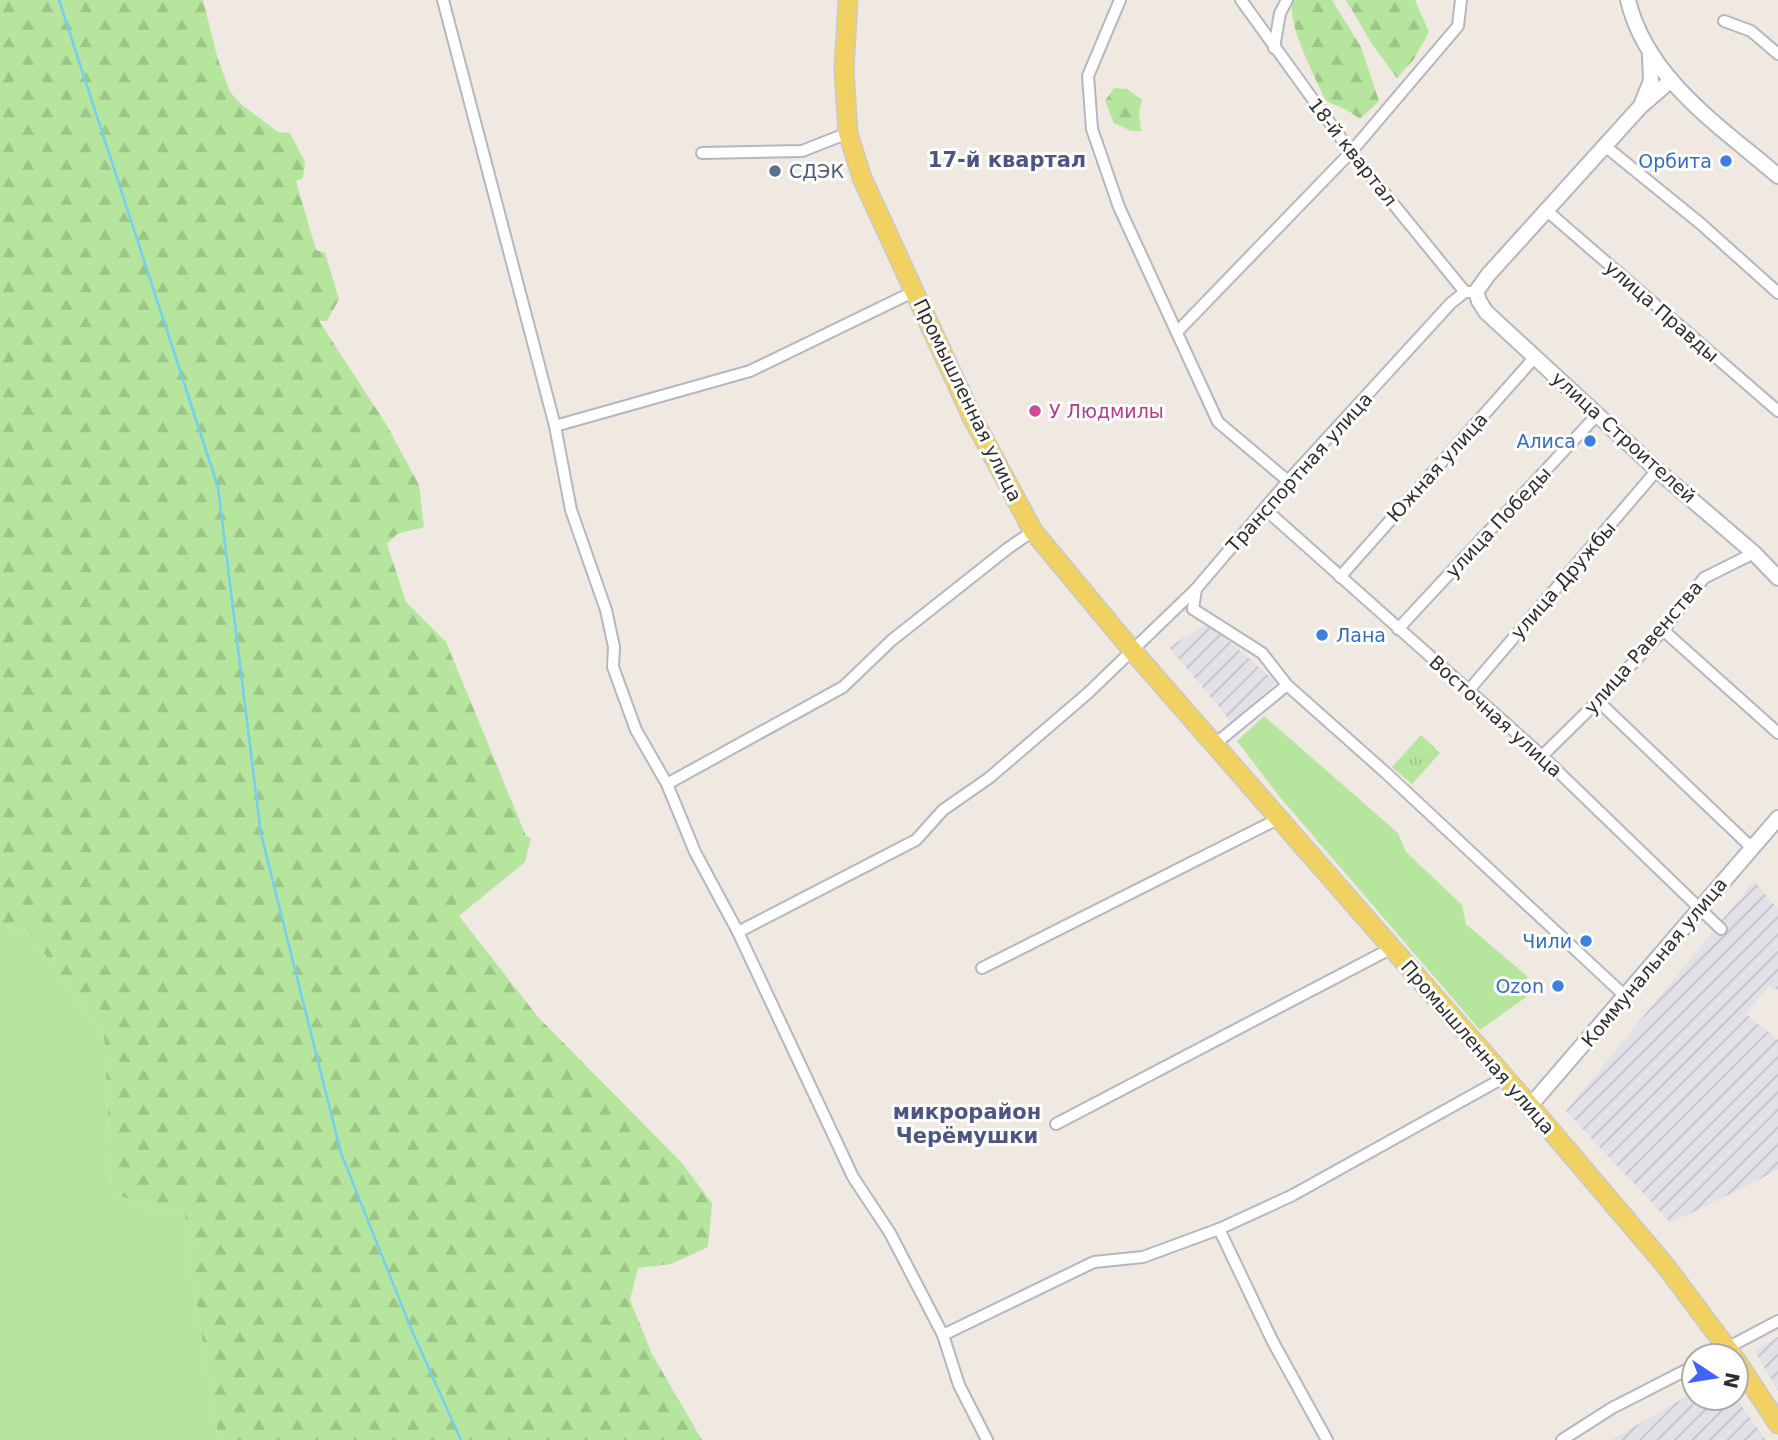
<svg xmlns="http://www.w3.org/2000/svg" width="1778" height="1440" viewBox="0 0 1778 1440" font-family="'DejaVu Sans',sans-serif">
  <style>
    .industrial { fill: url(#industrial-furrows) }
    .forest { fill: url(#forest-firs) }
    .park { fill: url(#park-tufts) }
    .garden { fill: #b6e59e }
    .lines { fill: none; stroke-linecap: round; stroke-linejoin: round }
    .stream { stroke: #75cff0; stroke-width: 2.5 }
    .minor-casing { stroke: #b4b7c1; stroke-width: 14 }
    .tertiary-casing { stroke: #b4b7c1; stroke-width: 18 }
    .primary-casing { stroke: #c9c9c9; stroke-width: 21 }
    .minor { stroke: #fff; stroke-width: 10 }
    .tertiary { stroke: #fff; stroke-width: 14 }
    .primary { stroke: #f2d163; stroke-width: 18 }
    .shop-dot { fill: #3f7fe0; stroke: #fff; stroke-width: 2.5 }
    .service-dot { fill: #5c6f8a; stroke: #fff; stroke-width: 2.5 }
    .hotel-dot { fill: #d1479c; stroke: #fff; stroke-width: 2.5 }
    .labels { text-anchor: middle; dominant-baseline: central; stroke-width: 6; stroke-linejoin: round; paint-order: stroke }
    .street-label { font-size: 19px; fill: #2e2e2e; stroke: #fff }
    .shop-label { font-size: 19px; fill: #366cbe; stroke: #fff; text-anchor: end }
    .service-label { font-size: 19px; fill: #4e5e75; stroke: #fff; text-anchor: start }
    .hotel-label { font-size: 19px; fill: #b23c85; stroke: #fff; text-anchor: start }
    .neighbourhood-label { font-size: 21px; font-weight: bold; fill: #4d5680; stroke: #fff }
  </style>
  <defs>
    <pattern id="industrial-furrows" width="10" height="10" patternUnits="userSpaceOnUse" patternTransform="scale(1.75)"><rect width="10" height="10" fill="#e3e1e8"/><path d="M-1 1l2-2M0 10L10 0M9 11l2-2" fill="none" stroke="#c3c1c7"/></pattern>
    <pattern id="forest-firs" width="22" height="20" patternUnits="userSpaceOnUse" patternTransform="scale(1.75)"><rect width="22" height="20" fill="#b6e59e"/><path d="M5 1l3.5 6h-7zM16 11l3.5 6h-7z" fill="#9dc588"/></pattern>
    <pattern id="park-tufts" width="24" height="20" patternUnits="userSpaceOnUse" patternTransform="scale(1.75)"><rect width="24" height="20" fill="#b6e59e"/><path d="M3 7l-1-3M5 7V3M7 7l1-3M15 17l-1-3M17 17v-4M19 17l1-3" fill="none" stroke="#9dc588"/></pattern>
  </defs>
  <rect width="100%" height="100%" fill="#efe9e1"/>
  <!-- industrial -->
  <g class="industrial">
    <polygon points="1208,623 1276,682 1233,724 1169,647"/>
    <polygon points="1754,881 1778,909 1778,990 1770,986 1746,1014 1778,1040 1778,1170 1671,1223 1566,1111"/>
    <polygon points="1778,1337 1778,1391 1754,1350"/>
    <polygon points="1694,1392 1694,1398 1736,1398 1766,1440 1611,1440"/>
  </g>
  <!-- forest -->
  <g class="forest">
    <polygon points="0,0 203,0 217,56 230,92 242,105 278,132 290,133 305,162 303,178 296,181 316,250 325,253 339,299 327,321 319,321 386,424 419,485 424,527 397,534 387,544 406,602 446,642 526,836 531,838 525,862 459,916 538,1017 681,1162 712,1203 708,1247 671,1264 638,1268 630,1300 652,1354 702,1440 219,1440 188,1255 193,1247 183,1210 155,1211 112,1192 104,1037 28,931 0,926"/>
    <path d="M 1293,0 L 1332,0 L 1361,47 L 1379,101 L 1360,119 L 1347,110 L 1326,101 C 1316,79 1285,21 1293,0 Z"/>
    <polygon points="1346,0 1415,0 1429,32 1414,59 1397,78 1372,44"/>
    <polygon points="1114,88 1127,89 1142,100 1139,111 1141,131 1131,131 1114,123 1105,101"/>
  </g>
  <!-- park -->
  <polygon class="park" points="1421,735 1440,753 1412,784 1392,767"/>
  <!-- garden -->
  <g class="garden">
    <polygon points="1264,716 1398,833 1406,852 1462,905 1466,924 1527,976 1529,995 1480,1030 1279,796 1237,741"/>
    <polygon points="0,926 28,931 104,1037 112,1192 155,1211 183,1210 193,1247 188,1255 219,1440 0,1440"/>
  </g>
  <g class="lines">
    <!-- stream -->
    <polyline class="stream" points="59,0 218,487 261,834 341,1153 412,1331 461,1440"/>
    <!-- minor casing -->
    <g class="minor-casing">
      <g id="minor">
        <polyline points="443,0 555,426 571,510 606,610 614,647 613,667 636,730 667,784 695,852 738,932 853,1177 890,1233 943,1335 959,1385 987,1440"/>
        <polyline points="1120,0 1088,76 1092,129 1119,207 1218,422 1288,481"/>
        <polyline points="1241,0 1351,152 1465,292 1472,292"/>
        <polyline points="1724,21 1751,31 1778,54"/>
        <polyline points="1274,48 1280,13 1287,0"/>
        <polyline points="1605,146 1701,224 1778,293"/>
        <polyline points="702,153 802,151 848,133"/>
        <polyline points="1546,210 1778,411"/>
        <polyline points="1177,332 1351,152 1458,26 1461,0"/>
        <polyline points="555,426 750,371 915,291"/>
        <polyline points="1265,509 1542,756 1721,929"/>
        <polyline points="1340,577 1535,357"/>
        <polyline points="1196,589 1193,609 1262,653 1287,685 1386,773 1625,996"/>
        <polyline points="1398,629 1597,415"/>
        <polyline points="1663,630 1778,733"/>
        <polyline points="1469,690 1657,470"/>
        <polyline points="1598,701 1752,848"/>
        <polyline points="1215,744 1287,685"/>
        <polyline points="1542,756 1598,701 1663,630 1704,578 1754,553"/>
        <polyline points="667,784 843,687 892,640 1007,549 1033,531"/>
        <polyline points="738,932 916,840 943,810 989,778 1088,693 1196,589 1288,481 1451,303 1465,292"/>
        <polyline points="982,968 1280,818"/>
        <polyline points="1056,1124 1392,948"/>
        <polyline points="1219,1229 1273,1342 1327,1440"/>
        <polyline points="943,1335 1094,1262 1143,1257 1219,1229 1291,1196 1505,1077"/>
        <polyline points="1712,1356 1778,1321"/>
        <polyline points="1562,1440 1612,1408 1694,1366"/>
      </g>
    </g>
    <!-- tertiary casing -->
    <g class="tertiary-casing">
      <g id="tertiary">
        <path d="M 1628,0 C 1647,79 1720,126 1778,176"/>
        <polyline points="1670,81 1640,107 1488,275 1476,292 1479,301 1486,312 1657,470 1754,553 1778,578"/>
        <polyline points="1642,103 1651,81 1650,55"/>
        <polyline points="1530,1106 1778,818"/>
      </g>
    </g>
    <!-- primary casing -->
    <g class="primary-casing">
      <g id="primary">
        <polyline points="848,0 844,70 848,133 862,178 972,417 1033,531 1131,649 1530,1106 1665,1265 1733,1356"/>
        <polyline points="1736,1360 1778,1424"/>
      </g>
    </g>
    <!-- minor -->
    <use href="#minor" class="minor"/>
    <!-- tertiary -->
    <use href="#tertiary" class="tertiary"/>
    <!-- primary -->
    <use href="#primary" class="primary"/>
  </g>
  <!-- markers -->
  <g class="shop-dot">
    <circle cx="1726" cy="161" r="7"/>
    <circle cx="1590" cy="441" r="7"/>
    <circle cx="1322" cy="635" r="7"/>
    <circle cx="1586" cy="941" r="7"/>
    <circle cx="1558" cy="986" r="7"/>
  </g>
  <circle class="service-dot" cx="775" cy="171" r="7"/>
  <circle class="hotel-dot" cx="1035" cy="411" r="7"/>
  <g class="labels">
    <!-- street labels -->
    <g class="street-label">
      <text transform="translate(1353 152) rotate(52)">18-й квартал</text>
      <text transform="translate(1662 311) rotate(41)">улица Правды</text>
      <text transform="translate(968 400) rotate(64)">Промышленная улица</text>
      <text transform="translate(1624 437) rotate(42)">улица Строителей</text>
      <text transform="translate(1437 467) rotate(-48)">Южная улица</text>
      <text transform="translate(1299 472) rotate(-48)">Транспортная улица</text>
      <text transform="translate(1498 522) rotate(-47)">улица Победы</text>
      <text transform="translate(1563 580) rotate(-49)">улица Дружбы</text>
      <text transform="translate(1643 647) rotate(-49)">улица Равенства</text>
      <text transform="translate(1496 716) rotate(42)">Восточная улица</text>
      <text transform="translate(1654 962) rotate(-50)">Коммунальная улица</text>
      <text transform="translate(1478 1047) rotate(49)">Промышленная улица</text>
    </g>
    <!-- shop labels -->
    <g class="shop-label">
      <text x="1712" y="161">Орбита</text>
      <text x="1576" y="441">Алиса</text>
      <text x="1336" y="635" text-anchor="start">Лана</text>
      <text x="1572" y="941">Чили</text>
      <text x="1544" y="986">Ozon</text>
    </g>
    <!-- service labels -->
    <g class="service-label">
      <text x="789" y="171">СДЭК</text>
    </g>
    <!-- hotel labels -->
    <g class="hotel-label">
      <text x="1049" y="411">У Людмилы</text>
    </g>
    <!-- neighbourhood labels -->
    <g class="neighbourhood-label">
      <text x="1007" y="160">17-й квартал</text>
      <text x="967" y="1112">микрорайон<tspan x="967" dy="24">Черёмушки</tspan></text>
    </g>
  </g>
  <!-- north arrow -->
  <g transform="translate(1715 1377) rotate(102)"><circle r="33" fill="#ffffff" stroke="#ababab" stroke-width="2"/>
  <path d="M0-5L12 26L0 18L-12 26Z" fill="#4264fb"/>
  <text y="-10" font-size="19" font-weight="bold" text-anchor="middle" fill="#2e2e2e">N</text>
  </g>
</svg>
